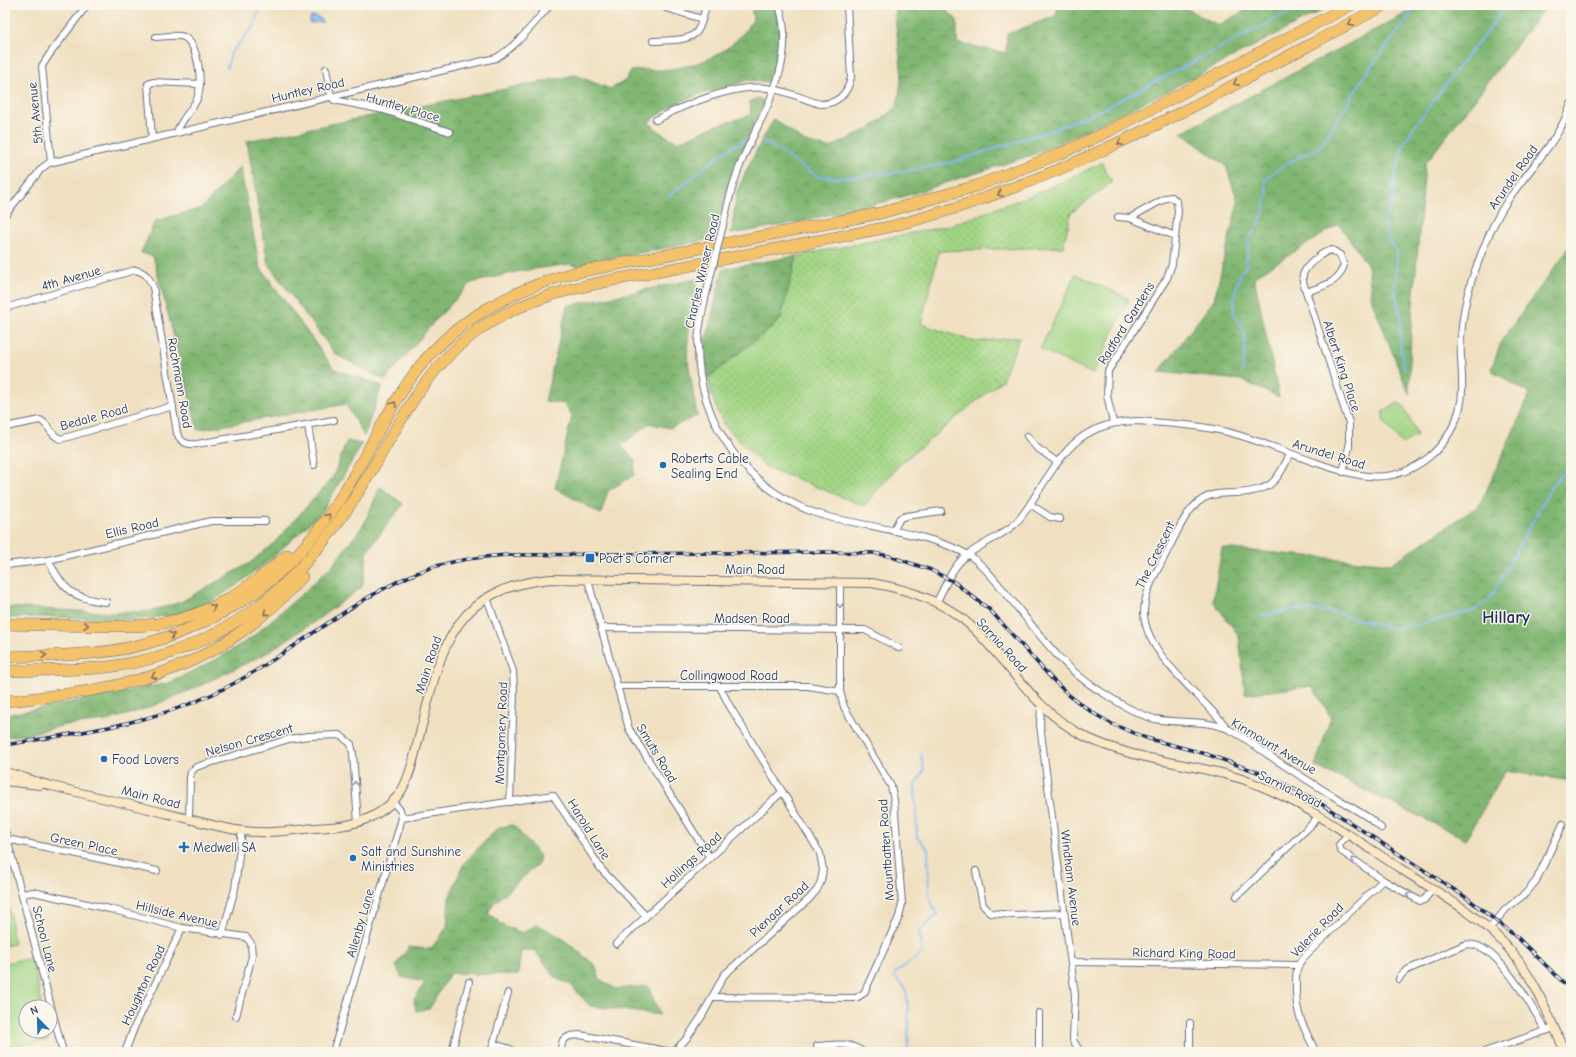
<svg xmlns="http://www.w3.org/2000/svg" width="1576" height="1057" viewBox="0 0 1576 1057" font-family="'Comic Neue',sans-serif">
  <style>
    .grass { fill: url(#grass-dots); stroke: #5e8270 }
    .forest { fill: url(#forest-crowns); stroke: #4e7268 }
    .park { fill: #a1d483; stroke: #5e8270 }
    .water { fill: url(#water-ripples); stroke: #5074a8 }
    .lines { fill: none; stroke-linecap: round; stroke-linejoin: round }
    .stream { stroke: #86b8f2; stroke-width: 2 }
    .street-casing { stroke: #666d81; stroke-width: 8 }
    .secondary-casing { stroke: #666d81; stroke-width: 10 }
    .highway-casing { stroke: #666d81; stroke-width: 12 }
    .street { stroke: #fff; stroke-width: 6 }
    .secondary { stroke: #fbe7c3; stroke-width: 8 }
    .highway { stroke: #f4c26a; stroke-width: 11 }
    .rail-casing { stroke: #1b2f5e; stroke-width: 3.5 }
    .rail { stroke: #fbf7ec; stroke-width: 2; stroke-dasharray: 6; stroke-linecap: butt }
    .street-bridge-casing { stroke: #666d81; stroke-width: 8; stroke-linecap: butt }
    .street-bridge { stroke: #fff; stroke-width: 6 }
    .oneway { stroke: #7d7163 }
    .oneway2 { stroke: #8d97ae }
    .poi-dot { fill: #1f6fb2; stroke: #fbf7ec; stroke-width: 1.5 }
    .labels { text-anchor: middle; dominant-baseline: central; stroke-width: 3; stroke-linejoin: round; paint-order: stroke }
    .street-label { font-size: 13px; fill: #1b2f5e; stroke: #fbf7ec }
    .poi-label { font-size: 13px; fill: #1b2f5e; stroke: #fbf7ec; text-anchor: start }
    .district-label { font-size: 17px; font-weight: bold; fill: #1b2f5e; stroke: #fbf7ec }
  </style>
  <defs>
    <pattern id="grass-dots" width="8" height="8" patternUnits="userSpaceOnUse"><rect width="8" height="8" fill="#a1d483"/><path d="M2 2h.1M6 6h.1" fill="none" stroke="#8ab674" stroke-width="1.8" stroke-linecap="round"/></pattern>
    <pattern id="forest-crowns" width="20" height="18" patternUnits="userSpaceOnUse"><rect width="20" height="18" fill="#80b671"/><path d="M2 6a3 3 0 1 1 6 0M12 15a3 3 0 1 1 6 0" fill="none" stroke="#689460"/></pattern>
    <pattern id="water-ripples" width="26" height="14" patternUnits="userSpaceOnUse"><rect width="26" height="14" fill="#86b8f2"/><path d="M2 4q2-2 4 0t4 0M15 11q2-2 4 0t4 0" fill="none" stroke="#6d96c7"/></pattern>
  </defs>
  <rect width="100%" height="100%" fill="#fbf7ec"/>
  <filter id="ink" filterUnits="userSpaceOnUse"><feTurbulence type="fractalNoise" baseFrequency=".025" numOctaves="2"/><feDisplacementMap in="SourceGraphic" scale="8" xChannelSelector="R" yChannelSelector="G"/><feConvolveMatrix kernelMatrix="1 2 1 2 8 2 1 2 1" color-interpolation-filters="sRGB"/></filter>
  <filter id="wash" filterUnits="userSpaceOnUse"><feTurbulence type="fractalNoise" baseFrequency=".012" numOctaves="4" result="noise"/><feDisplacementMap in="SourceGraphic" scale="16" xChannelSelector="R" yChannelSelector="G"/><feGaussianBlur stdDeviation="0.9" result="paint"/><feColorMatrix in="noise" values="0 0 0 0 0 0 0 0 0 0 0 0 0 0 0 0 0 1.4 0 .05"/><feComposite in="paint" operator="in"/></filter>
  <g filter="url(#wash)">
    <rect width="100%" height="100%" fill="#f0e0c1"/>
    <!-- grass -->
    <polygon class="grass" points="1102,163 1112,182 1071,213 1063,247 939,251 921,324 975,342 1020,337 1002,380 899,465 864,506 764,466 723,424 714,402 708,378 780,320 797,256 952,225 1042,191"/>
    <!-- forest -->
    <g class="forest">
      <path d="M 751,5 L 775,5 C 784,26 777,60 771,82 L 749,80 L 704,93 L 675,104 L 648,122 L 662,134 L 678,142 L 715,126 L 751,115 L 750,102 L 757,98 L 762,100 L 763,104 L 749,134 L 711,239 L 574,266 L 571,264 L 520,271 L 471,283 L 434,322 L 385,380 L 335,354 L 268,264 L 247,141 L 575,75 L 610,89 L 625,81 L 631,71 C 642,68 651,71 662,70 C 701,66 731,54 753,20 Z"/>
      <polygon points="896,5 942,5 957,20 957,43 1006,53 1007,34 1056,16 1058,5 1179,5 1218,25 1256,5 1332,5 1164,93 1035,154 899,198 799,222 731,234 737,191 752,159 774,119 805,142 829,148 871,128 897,107 902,75 895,17"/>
      <polygon points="1422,5 1547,5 1425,164 1411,329 1409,394 1372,301 1368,266 1339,224 1254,277 1279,397 1241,380 1159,372 1214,300 1238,202 1226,166 1181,133"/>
      <polygon points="240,167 260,267 334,369 382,386 364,436 346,404 198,430 153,256 141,253 155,221 202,208"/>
      <polygon points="1571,173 1571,207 1566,178"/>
      <polygon points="1571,245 1571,781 1505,771 1466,839 1315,766 1331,717 1312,686 1245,694 1239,636 1213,601 1222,548 1391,564 1480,505 1530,394 1491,370 1502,340"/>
      <polygon points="797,256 780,320 708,378 705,345 723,269"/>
      <polygon points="697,279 689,327 687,355 697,416 670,428 649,423 621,446 635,459 634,475 608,491 601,514 555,488 572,416 565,404 545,401 567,306"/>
      <polygon points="347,441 362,444 322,512 272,558 240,583 209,603 174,615 134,620 57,617 5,618 5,607 114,613 150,611 181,602 250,563 275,542 333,477"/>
      <polygon points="380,487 403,504 368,550 362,587 314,622 263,655 195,688 148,708 106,721 65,725 25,735 5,737 5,715 169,683 217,659 251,638 302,594 332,566 364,524"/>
      <polygon points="513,825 540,856 538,864 493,904 488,913 505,927 523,933 537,924 562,938 596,966 599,979 616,989 648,986 660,1015 590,1006 570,984 557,979 534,950 521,950 518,975 450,973 430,1008 416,1011 414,1000 425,982 401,977 396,965 409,947 431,949 447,927 449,898 464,863 499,827"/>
    </g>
    <!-- park -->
    <g class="park">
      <polygon points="1076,274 1129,299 1093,374 1040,349"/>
      <polygon points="1397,403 1403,405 1417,435 1402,444 1383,420 1383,411"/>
      <polygon points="5,901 8,901 14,944 5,946"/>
      <polygon points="32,958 42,1007 26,1007 26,1031 46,1031 48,1040 5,1049 5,963"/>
    </g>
    <!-- water -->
    <polygon class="water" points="314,16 320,18 323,22 310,23 310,18"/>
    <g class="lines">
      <!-- stream -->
      <g class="stream">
        <polyline points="165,5 166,5"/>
        <polyline points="227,68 231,53 253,27 261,5"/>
        <polyline points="761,139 816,176 840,178 894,173 950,163 1055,129 1105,108 1302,5"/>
        <polyline points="669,196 721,154 746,139"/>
        <polyline points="1404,370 1400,342 1401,316 1395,293 1397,253 1386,235 1385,219 1394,200 1393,186 1403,145 1414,127 1466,57 1490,28 1506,5"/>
        <polyline points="1242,371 1245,351 1245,335 1242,325 1234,315 1234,298 1239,277 1246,266 1249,239 1258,226 1264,211 1267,194 1265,179 1286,164 1321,146 1367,72 1418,5"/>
        <polyline points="1260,616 1298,609 1334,612 1389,628 1417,625 1473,611 1491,598 1553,484 1571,465"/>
        <path d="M 907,1052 C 909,1041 910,996 904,987 C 902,983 898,980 895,978 L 895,973 L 922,953 L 919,931 L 937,915 L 929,896 L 928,849 L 917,837 L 915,785 L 924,771 L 921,754"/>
      </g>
    </g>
  </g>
  <g filter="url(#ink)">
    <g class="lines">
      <!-- street casing -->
      <g class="street-casing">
        <g id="street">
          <polyline points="666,8 702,19"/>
          <path d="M 156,37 C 164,37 176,34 184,37 C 199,45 204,87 196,101 C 190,112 181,120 177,132"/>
          <path d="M 653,41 C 665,40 692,42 698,30 C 702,23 704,13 706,5"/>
          <polyline points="326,69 331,96 334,100 384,110 450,132"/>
          <path d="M 656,120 C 686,104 733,84 767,88 C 785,90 803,99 820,104 C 838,104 848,93 851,77 L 847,5"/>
          <polyline points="152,138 148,84 153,82 200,84"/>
          <polyline points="51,162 42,66 49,55 87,5"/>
          <path d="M 5,215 L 42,168 L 49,163 L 496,58 C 518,45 533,24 550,5"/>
          <path d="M 725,217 C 729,197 735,177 743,158 C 765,108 797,62 779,5"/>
          <polyline points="1118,217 1130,218 1175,236"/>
          <path d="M 710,278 C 705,299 699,321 698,343 C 696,424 751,497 829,517 C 870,527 936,535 970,556 C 985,566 997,583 1009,597 C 1036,630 1063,669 1100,691 C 1117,702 1136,714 1155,719 C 1179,724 1207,719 1230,730 C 1245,737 1259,749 1273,758 C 1304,779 1337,798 1369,818 L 1381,828"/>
          <path d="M 1306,292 C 1323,286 1338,284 1344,265 L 1340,255 L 1332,250 C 1323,251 1305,266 1303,275 C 1302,279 1303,282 1304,285 L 1349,423 L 1349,447 L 1343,472"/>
          <path d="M 5,308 L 135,270 C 146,272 149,278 153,287 L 177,433 C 181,443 187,445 197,444 L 334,420"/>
          <polyline points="1113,423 1107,395 1108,371 1167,278 1172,264 1178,211 1177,202 1172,197 1166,198 1130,218"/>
          <polyline points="308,425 314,465"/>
          <path d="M 5,427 L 40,420 C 49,424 50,436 61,439 L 173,406"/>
          <polyline points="1027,436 1036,447 1057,462"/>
          <polyline points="1030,504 1050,517 1060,519"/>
          <polyline points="893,531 900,518 906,516 941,511"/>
          <path d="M 48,560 C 64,590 71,598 106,602"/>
          <polyline points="5,565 48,560 211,521 265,521"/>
          <polyline points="588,580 629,729 710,858"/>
          <polyline points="487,598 513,671 514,693 510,802"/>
          <path d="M 936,603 C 945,587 952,566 967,555 C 983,543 1002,536 1016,523 C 1024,514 1031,503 1037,493 C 1065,450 1081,422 1138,421 C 1171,424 1206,425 1238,435 C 1265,443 1291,454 1317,463 C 1358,477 1392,487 1429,457 C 1443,445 1454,428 1459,411 C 1466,386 1459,362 1461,338 C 1462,318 1466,298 1472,279 C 1482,251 1493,221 1510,197 C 1531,167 1560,139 1571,104"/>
          <polyline points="601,628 865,630 899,648"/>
          <polyline points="617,686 808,686 840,691"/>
          <polyline points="1041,705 1040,725 1075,995 1073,1040 1080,1052"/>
          <path d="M 1228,729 C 1204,697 1145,655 1144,613 C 1144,590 1159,568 1169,548 C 1178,530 1189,503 1209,496 C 1217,493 1227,493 1236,493 C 1270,491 1276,484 1290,454"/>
          <polyline points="402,818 553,795 601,869 646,916"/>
          <polyline points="189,819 190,778 191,772 196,767 289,739 309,736 340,735 351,744 353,754 358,823"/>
          <polyline points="5,831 63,1052"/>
          <polyline points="1347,835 1339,845 1341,851 1383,880 1420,901 1424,900 1432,890"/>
          <polyline points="7,839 157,871"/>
          <polyline points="976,871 983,905 990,913 1013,915 1064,913"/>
          <polyline points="22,894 33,892 110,909 182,928 246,937 251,943 252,956 236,1016"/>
          <polyline points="1237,896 1312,824 1318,816"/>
          <polyline points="1489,929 1506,909 1526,893 1536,881 1563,824"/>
          <polyline points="222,935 235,889 242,830"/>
          <polyline points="616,944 782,792"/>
          <polyline points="1071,962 1298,965"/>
          <path d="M 1399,979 L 1401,975 L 1407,970 L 1464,945 C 1494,936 1533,1009 1546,1031"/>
          <polyline points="712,997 856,998 864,993 899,917 902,904 894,800 891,786 844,707 840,691 840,582"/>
          <polyline points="1039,1013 1039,1052"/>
          <polyline points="1190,1023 1190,1052"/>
          <polyline points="494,1044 510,1049 514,1052"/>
          <path d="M 817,1046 C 836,1045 846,1041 863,1052"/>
          <polyline points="125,1052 134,1028 182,928"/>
          <polyline points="333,1052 402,818 400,810 393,802"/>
          <polyline points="452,1052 469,982"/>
          <polyline points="491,1052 508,993"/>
          <polyline points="560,1052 563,1040 570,1036 580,1035 672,1052"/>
          <polyline points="674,1052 687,1038 702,1016 724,975 808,900 817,890 821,881 823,870 820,853 729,705 720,687"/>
          <path d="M 1316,1052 C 1303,1026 1295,1014 1296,984 C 1296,975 1296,966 1303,958 L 1383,880"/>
          <polyline points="1484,1052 1554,1028"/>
        </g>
      </g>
      <!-- secondary casing -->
      <g class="secondary-casing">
        <g id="secondary">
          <path d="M 5,772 C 21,776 36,782 52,786 C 91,796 130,804 169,814 C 194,820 233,832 258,832 C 277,833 296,830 314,828 C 333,827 352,826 369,818 C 403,802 409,779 417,745 C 440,659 444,589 551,579 L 872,583 C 907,589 944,601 971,626 C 1009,662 1034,710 1082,735 C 1132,761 1189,762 1242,779 C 1300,799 1350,836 1401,869 C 1438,893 1480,915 1509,949 C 1535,978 1549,1017 1565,1052"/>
          <polyline points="5,781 40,785"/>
        </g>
      </g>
      <!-- highway casing -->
      <g class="highway-casing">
        <g id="highway">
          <path d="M 5,624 C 36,625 68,625 99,626 C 121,626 142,627 163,623 C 211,615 251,587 287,555"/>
          <path d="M 5,657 C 34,656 64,656 93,653 C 142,649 191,631 234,606 C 280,579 319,535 346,489 C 370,449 389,407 417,370 C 455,320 514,289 573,273 L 881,213 L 976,186 L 1057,155 L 1109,131 L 1351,5"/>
          <path d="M 5,671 C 42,670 79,671 115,666 C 236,648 311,573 370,473 C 402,419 425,369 477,331 C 537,288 612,281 682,267 C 751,254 820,240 889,227 C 1067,183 1224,89 1385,5"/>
          <path d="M 5,701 C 23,700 41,697 59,695 C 160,683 233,654 302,577"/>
        </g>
      </g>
      <!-- street -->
      <use href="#street" class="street"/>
      <!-- secondary -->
      <use href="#secondary" class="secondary"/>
      <!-- highway -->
      <use href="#highway" class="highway"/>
      <!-- rail casing -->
      <g class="rail-casing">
        <path id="rail" d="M 5,745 C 76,733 147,725 213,694 C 288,659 352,595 430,568 C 457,559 485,556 513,555 L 825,552 L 873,553 L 889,556 L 931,570 L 954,582 L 990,610 L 1052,679 L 1070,696 L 1093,713 L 1112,724 L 1146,738 L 1206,754 L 1266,775 L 1312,798 L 1467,898 L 1518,938 L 1571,990"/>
      </g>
      <!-- rail -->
      <use href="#rail" class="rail"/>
      <!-- street-bridge casing -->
      <g class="street-bridge-casing">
        <polyline id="street-bridge" points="710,278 725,217"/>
      </g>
      <!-- street-bridge -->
      <use href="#street-bridge" class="street-bridge"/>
    </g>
    <!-- one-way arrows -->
    <defs><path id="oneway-chevron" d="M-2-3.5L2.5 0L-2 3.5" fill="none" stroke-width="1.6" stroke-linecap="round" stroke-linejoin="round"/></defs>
    <g class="oneway">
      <use href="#oneway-chevron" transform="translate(1351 23) rotate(152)"/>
      <use href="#oneway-chevron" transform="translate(1236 83) rotate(152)"/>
      <use href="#oneway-chevron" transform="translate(1120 143) rotate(154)"/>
      <use href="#oneway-chevron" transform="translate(1000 194) rotate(160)"/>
      <use href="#oneway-chevron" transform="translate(394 404) rotate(-58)"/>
      <use href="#oneway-chevron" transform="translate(328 516) rotate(-53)"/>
      <use href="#oneway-chevron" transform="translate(213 607) rotate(-26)"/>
      <use href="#oneway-chevron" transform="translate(266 613) rotate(139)"/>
      <use href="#oneway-chevron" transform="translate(86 625) rotate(1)"/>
      <use href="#oneway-chevron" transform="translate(172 635) rotate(-20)"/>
      <use href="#oneway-chevron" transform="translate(44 655) rotate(-2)"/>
      <use href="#oneway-chevron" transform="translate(154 676) rotate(162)"/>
    </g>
    <g class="oneway2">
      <use href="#oneway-chevron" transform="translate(840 605) rotate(90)"/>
      <use href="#oneway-chevron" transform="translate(355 784) rotate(-93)"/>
      <use href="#oneway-chevron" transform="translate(1354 860) rotate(-146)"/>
      <use href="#oneway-chevron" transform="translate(1409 895) rotate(-150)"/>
    </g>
  </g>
  <!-- markers -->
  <g class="poi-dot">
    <circle cx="663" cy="465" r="4"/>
    <rect x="585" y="553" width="10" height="10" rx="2"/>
    <circle cx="104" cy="759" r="4"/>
    <path d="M182 841h4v4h4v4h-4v4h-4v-4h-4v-4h4z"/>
    <circle cx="353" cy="858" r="4"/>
  </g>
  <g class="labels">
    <!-- street labels -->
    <g class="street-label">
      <text transform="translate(308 90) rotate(-13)">Huntley Road</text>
      <text transform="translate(403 107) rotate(16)">Huntley Place</text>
      <text transform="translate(35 113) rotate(-96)">5th Avenue</text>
      <text transform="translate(1513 177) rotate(-55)">Arundel Road</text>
      <text transform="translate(702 271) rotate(-77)">Charles Winser Road</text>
      <text transform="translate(71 278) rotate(-16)">4th Avenue</text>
      <text transform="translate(1126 323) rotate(-58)">Radford Gardens</text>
      <text transform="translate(1342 366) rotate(72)">Albert King Place</text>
      <text transform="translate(180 383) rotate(80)">Rachmann Road</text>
      <text transform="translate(94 417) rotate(-15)">Bedale Road</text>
      <text transform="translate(1329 454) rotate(17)">Arundel Road</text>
      <text transform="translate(132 528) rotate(-13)">Ellis Road</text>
      <text transform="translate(1155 555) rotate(-64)">The Crescent</text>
      <text x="755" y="569">Main Road</text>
      <text x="752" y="618">Madsen Road</text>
      <text transform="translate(1002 645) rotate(48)">Sarnia Road</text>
      <text transform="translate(428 665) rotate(-72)">Main Road</text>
      <text x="729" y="675">Collingwood Road</text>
      <text transform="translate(501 733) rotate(-88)">Montgomery Road</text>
      <text transform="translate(249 740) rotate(-16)">Nelson Crescent</text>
      <text transform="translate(1274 746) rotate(31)">Kinmount Avenue</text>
      <text transform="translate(657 753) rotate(59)">Smuts Road</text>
      <text transform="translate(1290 789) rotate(26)">Sarnia Road</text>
      <text transform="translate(151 797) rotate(14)">Main Road</text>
      <text transform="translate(589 829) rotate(58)">Harold Lane</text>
      <text transform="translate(84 844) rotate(12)">Green Place</text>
      <text transform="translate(886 850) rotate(-94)">Mountbatten Road</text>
      <text transform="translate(691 860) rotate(-42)">Hollings Road</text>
      <text transform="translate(1071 878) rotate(83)">Windham Avenue</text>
      <text transform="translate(779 909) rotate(-43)">Pienaar Road</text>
      <text transform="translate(177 914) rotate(13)">Hillside Avenue</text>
      <text transform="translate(360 923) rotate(-74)">Allenby Lane</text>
      <text transform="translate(1317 930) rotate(-46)">Valerie Road</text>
      <text transform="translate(45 939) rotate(76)">School Lane</text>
      <text transform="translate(1184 953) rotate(1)">Richard King Road</text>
      <text transform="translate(143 985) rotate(-65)">Houghton Road</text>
    </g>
    <!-- poi labels -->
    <g class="poi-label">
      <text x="671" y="458">Roberts Cable<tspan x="671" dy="15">Sealing End</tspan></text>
      <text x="599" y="558">Poet's Corner</text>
      <text x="112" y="759">Food Lovers</text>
      <text x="193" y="847">Medwell SA</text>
      <text x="361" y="851">Salt and Sunshine<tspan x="361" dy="15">Ministries</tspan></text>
    </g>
    <!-- district labels -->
    <g class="district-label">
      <text x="1506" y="617">Hillary</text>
    </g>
  </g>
  <!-- margin -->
  <rect width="1576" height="1057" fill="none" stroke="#fbf7ec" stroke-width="20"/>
  <!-- north arrow -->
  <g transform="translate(38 1019) rotate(337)"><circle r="19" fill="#fbf7ec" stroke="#a1a7b3"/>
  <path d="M0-3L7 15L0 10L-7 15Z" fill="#1f6fb2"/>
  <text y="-6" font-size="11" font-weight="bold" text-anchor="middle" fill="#1b2f5e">N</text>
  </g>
</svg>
